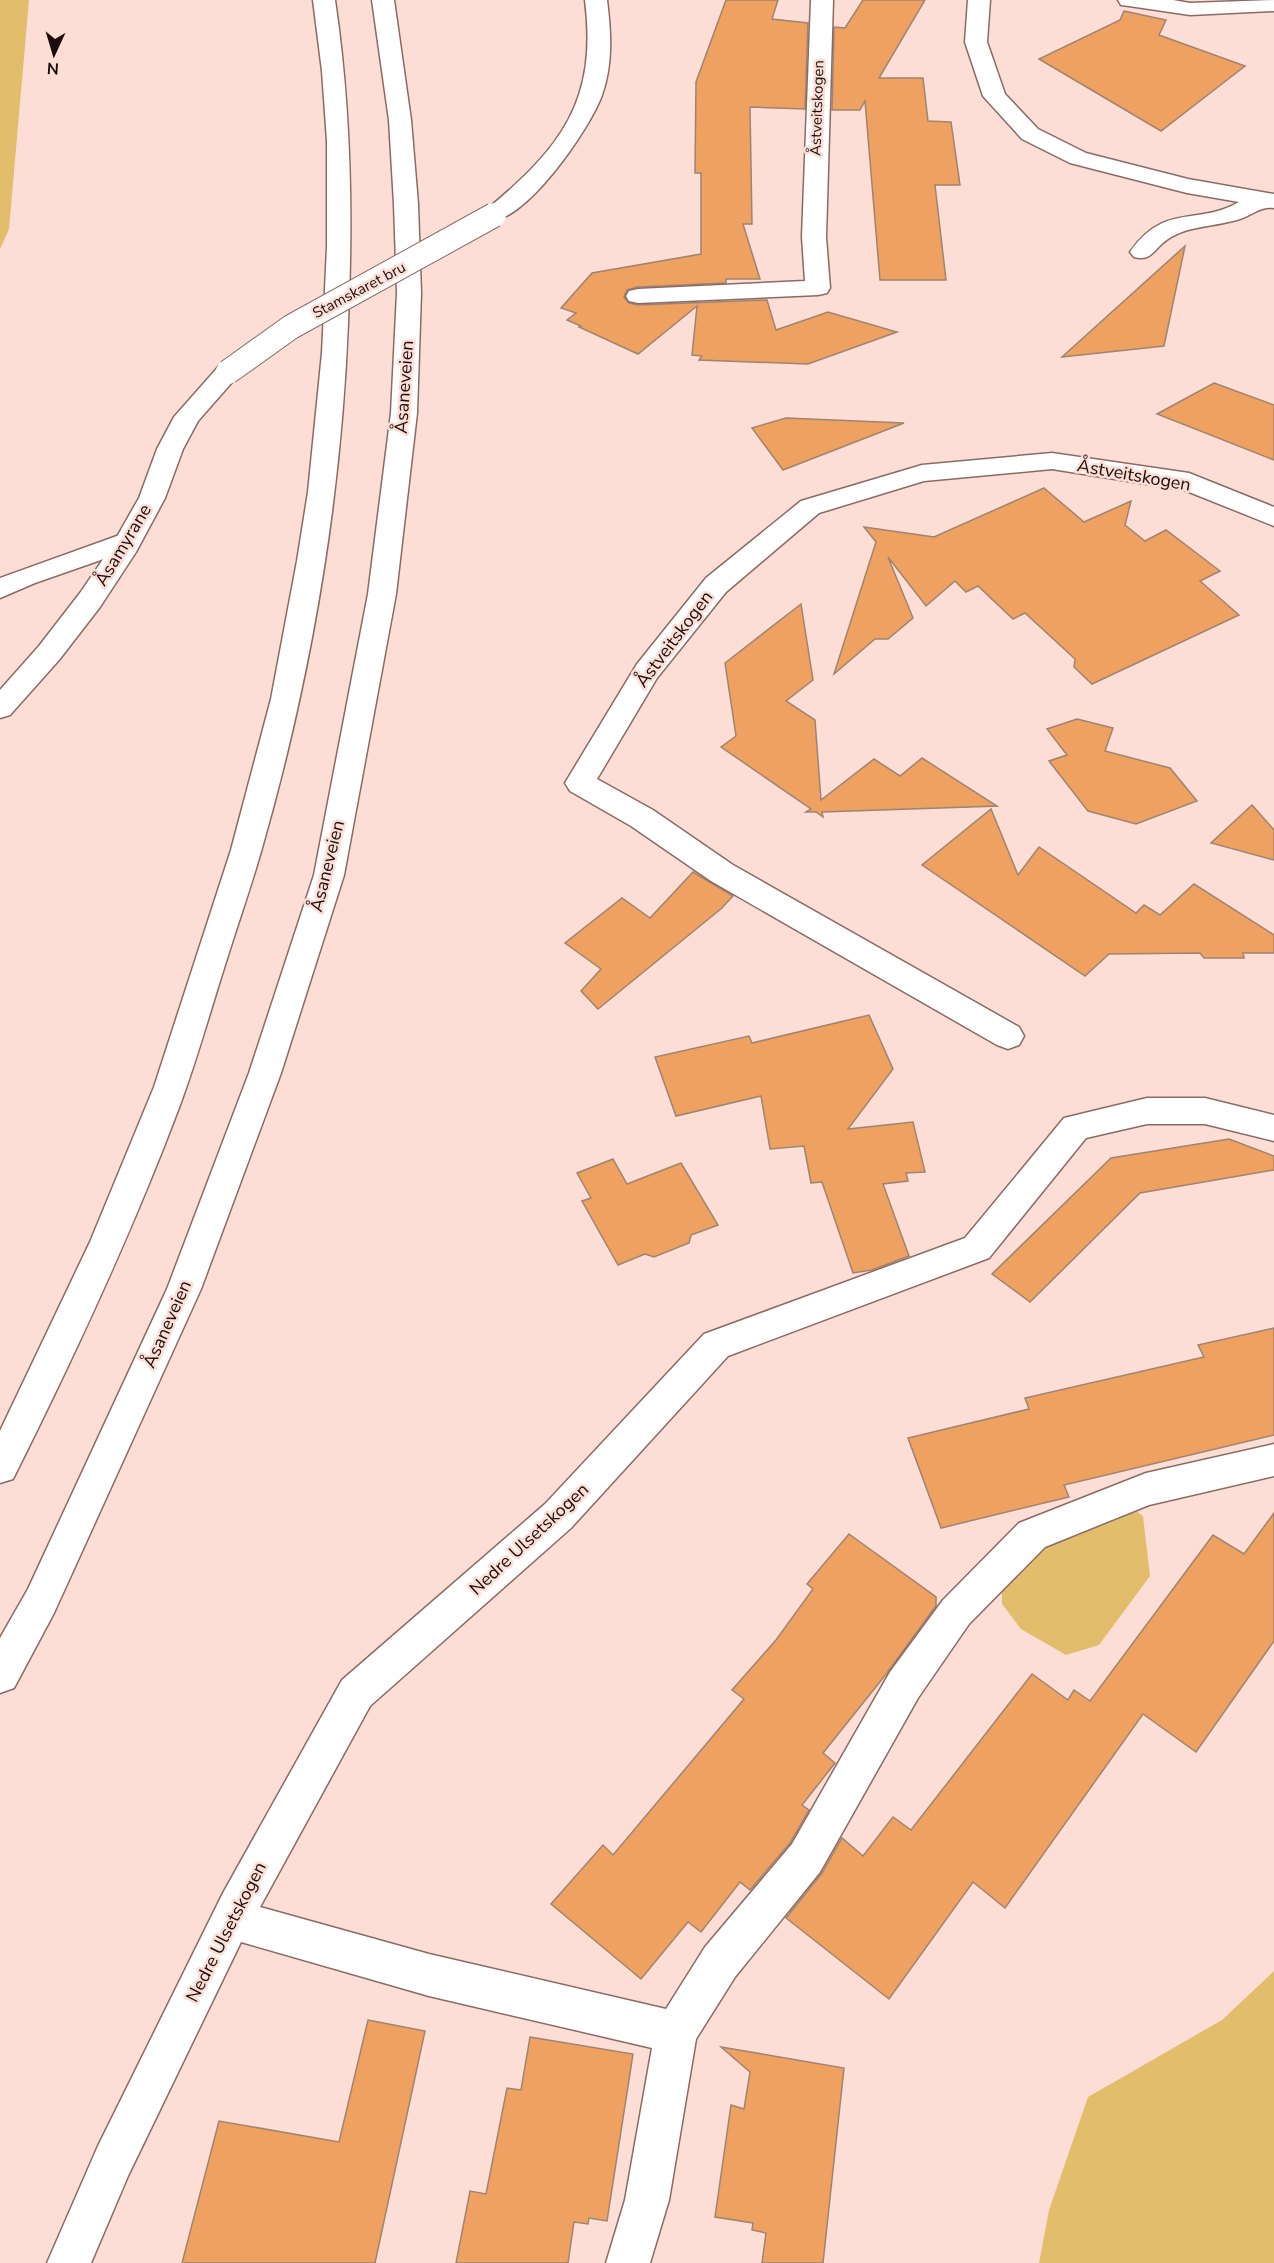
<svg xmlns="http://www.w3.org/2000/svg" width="1274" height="2263" viewBox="0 0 1274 2263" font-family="'Nunito Sans',sans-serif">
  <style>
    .green { fill: #e2be6c }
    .building { fill: #eea160; stroke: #9f8470; stroke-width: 1.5 }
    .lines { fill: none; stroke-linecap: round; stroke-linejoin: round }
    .minor-casing { stroke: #8b6a63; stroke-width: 3 }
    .major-casing { stroke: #8b6a63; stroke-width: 3 }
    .highway-casing { stroke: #8b6a63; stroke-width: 3 }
    .minor { fill: #fff; fill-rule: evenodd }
    .major { fill: #fff; fill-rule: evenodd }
    .highway { fill: #fff; fill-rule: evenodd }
    .major-bridge-casing { stroke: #8b6a63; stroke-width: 26; stroke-linecap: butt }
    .major-bridge { stroke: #fff; stroke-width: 24 }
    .labels { text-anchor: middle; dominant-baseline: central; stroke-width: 5; stroke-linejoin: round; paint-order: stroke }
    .far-street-label { font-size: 15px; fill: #1a0d0b; stroke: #fcded7 }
    .street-label { font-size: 18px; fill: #1a0d0b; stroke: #fcded7 }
  </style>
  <rect width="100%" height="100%" fill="#fcded7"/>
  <!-- green -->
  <g class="green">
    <polygon points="0,0 29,0 9,229 0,249"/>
    <polygon points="1131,1507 1143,1516 1150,1576 1099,1645 1066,1655 1021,1629 1002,1604 1002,1587 1059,1535"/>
    <polygon points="1274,1971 1274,2263 1039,2263 1049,2210 1088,2097 1222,2020"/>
  </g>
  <!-- building -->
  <g class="building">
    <polygon points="726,0 778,0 772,19 808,23 805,109 750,107 752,224 743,224 760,279 726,279 726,283 638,287 627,290 624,297 629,303 638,305 767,300 776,330 828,312 897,332 808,364 699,360 702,356 692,355 697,306 638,354 579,327 581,326 567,320 576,313 561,308 592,273 701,254 701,173 695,173 696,82"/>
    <polygon points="863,0 925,0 879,78 923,78 928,121 951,122 960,185 935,185 946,280 880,280 865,101 860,110 832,110 834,27 845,28"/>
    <polygon points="1124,11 1166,20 1159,35 1245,66 1161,131 1039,59 1120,20"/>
    <polygon points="1185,246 1164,346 1062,357"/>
    <polygon points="1214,383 1274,405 1274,460 1157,414"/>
    <polygon points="786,418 904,423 783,470 752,428"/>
    <polygon points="1044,488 1084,522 1131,501 1125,525 1145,541 1166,530 1220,571 1200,581 1239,615 1092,684 1074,667 1075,659 1025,613 1013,619 978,586 966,592 955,581 926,606 888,557 913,618 888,639 875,639 834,674 876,542 864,527 934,537"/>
    <polygon points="801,604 813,680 786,701 815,720 821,800 874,759 900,776 922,758 997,806 822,812 823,817 816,812 806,812 811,809 721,747 736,736 725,663"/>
    <polygon points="1077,719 1113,728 1105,751 1170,768 1197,801 1136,824 1088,811 1049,761 1067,755 1047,729"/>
    <polygon points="1252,805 1274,830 1274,860 1211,843"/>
    <polygon points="991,809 1018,875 1039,847 1136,913 1144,905 1160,915 1194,884 1274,935 1274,953 1243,953 1244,958 1204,958 1200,953 1109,954 1085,976 922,865"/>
    <polygon points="693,872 733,896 722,908 598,1009 581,991 601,969 565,943 622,898 650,918"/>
    <polygon points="869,1015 893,1069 848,1129 913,1122 925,1172 906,1173 908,1181 883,1184 909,1256 872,1270 853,1273 822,1182 811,1183 804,1146 770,1149 761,1096 676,1116 655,1057 749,1036 752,1043"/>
    <polygon points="1229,1139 1274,1156 1274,1170 1140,1193 1030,1302 992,1274 1111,1158"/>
    <polygon points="613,1159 627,1184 681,1163 718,1225 691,1235 689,1243 654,1257 645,1254 618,1265 582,1201 591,1198 577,1173"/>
    <polygon points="1274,1328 1274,1435 1064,1485 1069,1497 941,1528 908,1438 1029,1409 1025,1398 1204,1357 1198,1345"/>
    <polygon points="1274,1513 1274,1641 1196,1752 1143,1714 1005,1908 973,1882 889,1999 786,1918 822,1873 842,1838 863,1856 893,1817 911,1830 1032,1674 1068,1700 1074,1690 1090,1701 1213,1535 1244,1554"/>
    <polygon points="849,1534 936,1597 936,1606 887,1673 823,1753 835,1763 802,1805 809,1810 790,1843 750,1890 740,1882 701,1932 688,1922 641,1979 551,1904 603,1845 613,1855 744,1699 732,1690 776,1640 813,1589 807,1584"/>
    <polygon points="368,2020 425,2031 375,2263 182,2263 219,2121 339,2142"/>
    <polygon points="530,2037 633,2054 607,2221 589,2218 588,2224 574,2222 568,2263 456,2263 470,2191 486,2194 507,2088 521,2090"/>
    <polygon points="721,2047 844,2068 823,2263 762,2263 766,2233 752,2230 753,2223 715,2217 731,2105 744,2109 750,2072"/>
  </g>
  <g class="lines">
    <!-- minor casing -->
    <g class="minor-casing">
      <g id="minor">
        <polygon points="811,0 833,0 826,237 830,288 827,293 818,295 638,303 629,301 626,296 629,291 638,289 805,281 802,237"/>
        <path d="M 968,0 L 990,0 L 987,42 L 1005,94 L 1038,129 L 1086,153 L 1188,179 L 1274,194 L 1274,208 C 1261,206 1252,215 1240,219 C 1215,227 1189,225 1168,239 C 1154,248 1152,262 1134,257 L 1130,252 C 1165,202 1198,226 1239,202 L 1187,193 L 1070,163 L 1022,139 L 983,96 L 965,42 Z"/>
        <polygon points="1118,0 1173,0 1190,3 1274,0 1274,11 1190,15 1129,6 1121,5"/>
        <polygon points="1052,453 1189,473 1274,507 1274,526 1184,490 1052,469 924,481 819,513 726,592 657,678 597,779 653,810 733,865 1019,1027 1024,1036 1019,1045 1008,1049 997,1045 711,881 631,826 570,791 565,783 637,664 706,578 801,501 922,465"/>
        <polygon points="128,532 138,535 141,541 138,547 35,583 0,598 0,578"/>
        <polygon points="1147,1098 1205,1098 1274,1115 1274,1141 1205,1124 1147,1124 1086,1138 989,1258 728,1356 571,1528 370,1706 260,1907 429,1954 666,2009 705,1947 792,1844 890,1672 943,1600 1019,1523 1146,1473 1274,1444 1274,1476 1149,1505 1045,1547 969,1624 918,1698 820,1872 735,1977 696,2039 669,2200 650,2263 606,2263 625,2200 652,2048 429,1996 241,1942 128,2176 91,2263 47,2263 98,2146 223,1893 342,1680 545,1504 704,1334 965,1238 1064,1118"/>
      </g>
    </g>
    <!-- major casing -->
    <g class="major-casing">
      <g id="major">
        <path d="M 585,0 L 607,0 C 611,32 613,64 602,95 C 591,127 522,229 486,220 L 482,215 L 486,210 C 561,148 598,101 585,0 Z"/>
        <polygon points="228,364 237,366 241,372 198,421 183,449 165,498 136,552 100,607 59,660 10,715 0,718 0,690 39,646 80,593 110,549 139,498 157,449 174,417 219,366"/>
      </g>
    </g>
    <!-- highway casing -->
    <g class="highway-casing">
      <g id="highway">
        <path d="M 313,0 L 335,0 C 351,107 353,215 348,323 C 341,500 311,677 262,848 C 251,887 237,926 225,965 C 210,1012 197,1059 180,1105 C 132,1233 74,1357 13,1479 L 0,1483 L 0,1431 L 90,1242 L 154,1087 L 231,850 L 271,699 L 297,561 L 308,492 L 322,353 L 327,247 L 327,141 L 322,71 Z"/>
        <polygon points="372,0 394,0 411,120 418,204 421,293 417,413 396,594 344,875 281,1073 201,1289 54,1613 14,1688 0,1693 0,1638 28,1589 167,1289 249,1073 314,875 368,594 391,413 397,293 394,204 389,120"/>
      </g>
    </g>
    <!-- minor -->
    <use href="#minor" class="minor"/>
    <!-- major -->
    <use href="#major" class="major"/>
    <!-- highway -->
    <use href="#highway" class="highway"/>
    <!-- major-bridge casing -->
    <g class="major-bridge-casing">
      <polyline id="major-bridge" points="228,372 291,327 494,215"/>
    </g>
    <!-- major-bridge -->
    <use href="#major-bridge" class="major-bridge"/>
  </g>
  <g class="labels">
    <!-- far-street labels -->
    <g class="far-street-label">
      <text transform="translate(817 108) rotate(-88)">Åstveitskogen</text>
      <text transform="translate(359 290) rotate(-28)">Stamskaret bru</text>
    </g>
    <!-- street labels -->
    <g class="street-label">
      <text transform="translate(404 387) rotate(-86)">Åsaneveien</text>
      <text transform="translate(1134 475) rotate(10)">Åstveitskogen</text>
      <text transform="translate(123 545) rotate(-59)">Åsamyrane</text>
      <text transform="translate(674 639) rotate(-53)">Åstveitskogen</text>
      <text transform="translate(327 866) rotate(-76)">Åsaneveien</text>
      <text transform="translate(167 1324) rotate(-66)">Åsaneveien</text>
      <text transform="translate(529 1539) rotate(-43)">Nedre Ulsetskogen</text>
      <text transform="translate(226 1932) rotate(-63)">Nedre Ulsetskogen</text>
    </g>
  </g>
  <!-- north arrow -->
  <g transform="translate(54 54) rotate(184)" stroke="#fcded7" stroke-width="4.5" paint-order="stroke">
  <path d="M0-4.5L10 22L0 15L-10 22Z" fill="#1a0d0b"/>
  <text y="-9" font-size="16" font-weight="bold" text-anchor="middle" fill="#1a0d0b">N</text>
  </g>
</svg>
